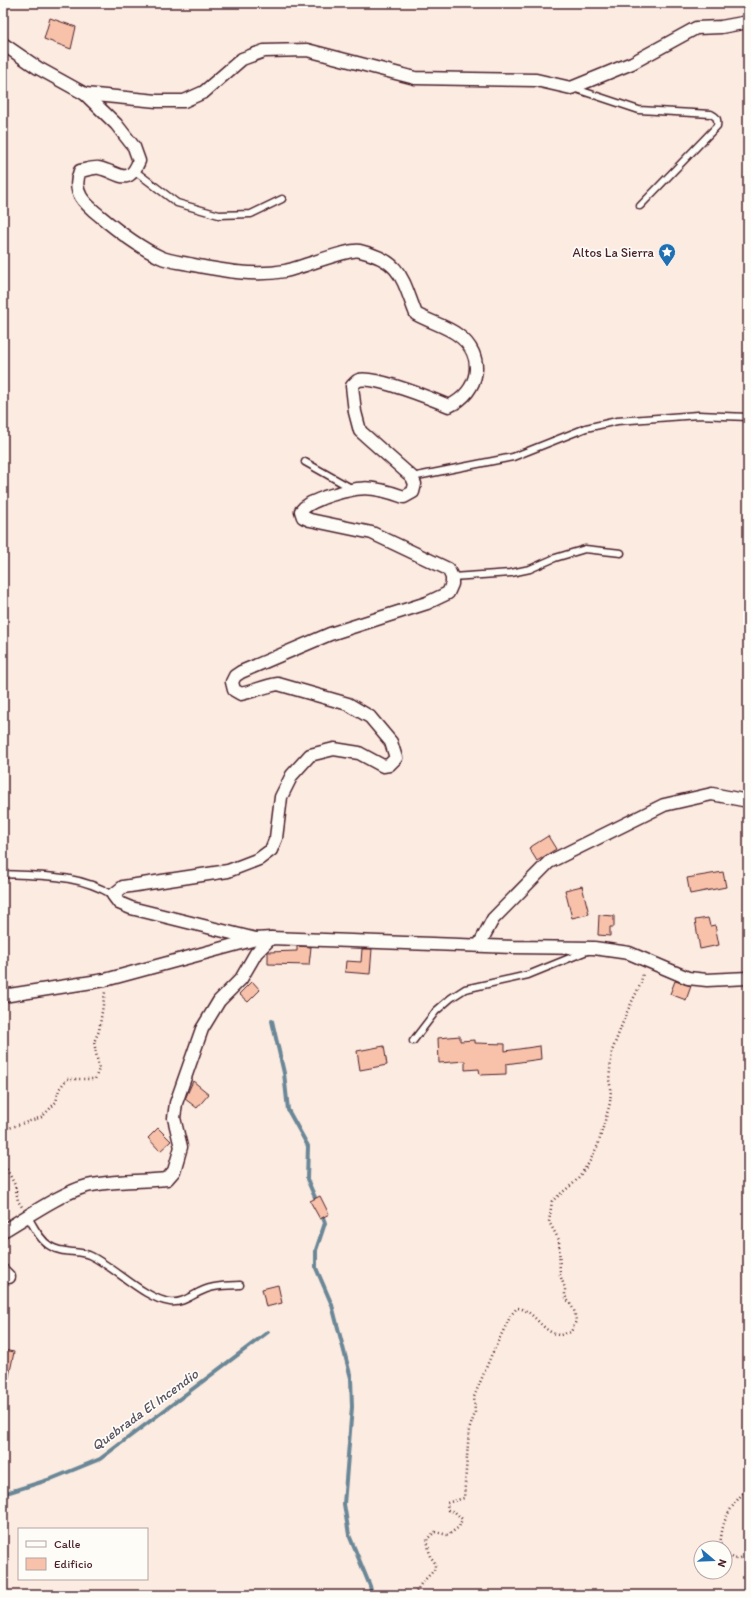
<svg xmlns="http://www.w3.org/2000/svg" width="751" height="1598" viewBox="0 0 751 1598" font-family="Itim,sans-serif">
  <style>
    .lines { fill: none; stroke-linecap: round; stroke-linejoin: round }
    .stream { stroke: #6a8797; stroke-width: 4 }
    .building { fill: #f8c2aa; stroke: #4a1f2b }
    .lane-casing { stroke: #4a1f2b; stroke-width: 9 }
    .street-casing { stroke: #4a1f2b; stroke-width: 15 }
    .path { stroke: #4a1f2b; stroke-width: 2.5; stroke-dasharray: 1 3; stroke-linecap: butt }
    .lane { stroke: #fdfcf7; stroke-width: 6 }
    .street { stroke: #fdfcf7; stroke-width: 12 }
    .labels { text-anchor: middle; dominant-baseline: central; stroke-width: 3.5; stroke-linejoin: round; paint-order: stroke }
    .poi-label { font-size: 13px; fill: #4a1f2b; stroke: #fdfcf7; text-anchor: end }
    .water-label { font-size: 14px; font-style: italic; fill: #5a5361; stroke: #fdfcf7 }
  </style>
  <rect width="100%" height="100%" fill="#fcebe0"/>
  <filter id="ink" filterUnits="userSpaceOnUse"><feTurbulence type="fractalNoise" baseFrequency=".025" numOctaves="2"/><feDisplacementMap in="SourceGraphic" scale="8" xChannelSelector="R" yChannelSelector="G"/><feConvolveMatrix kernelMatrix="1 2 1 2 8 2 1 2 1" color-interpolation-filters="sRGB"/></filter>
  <g filter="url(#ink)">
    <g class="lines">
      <!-- stream -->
      <g class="stream">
        <polyline points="272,1021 284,1073 288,1110 308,1146 307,1179 317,1202"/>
        <polyline points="321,1212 325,1223 316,1250 316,1268 332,1305 351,1378 352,1407 344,1504 349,1535 370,1586 372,1595"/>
        <polyline points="3,1494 51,1479 100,1459 268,1332"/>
      </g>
    </g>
    <!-- building -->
    <g class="building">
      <polygon points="50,18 76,27 71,49 44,39"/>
      <polygon points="548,836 556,849 537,861 529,848"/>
      <polygon points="723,872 726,887 690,894 687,878"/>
      <polygon points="582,886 589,914 572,918 565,890"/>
      <polygon points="599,915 614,916 614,927 610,927 610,936 598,935"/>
      <polygon points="708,918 710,926 715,925 719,945 700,949 695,920"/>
      <polygon points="297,946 311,947 309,965 268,964 268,952 297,951"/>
      <polygon points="362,949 372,949 370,974 345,972 346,961 361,962"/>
      <polygon points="252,981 260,990 248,1002 239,994"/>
      <polygon points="675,981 691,986 686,1000 670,994"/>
      <polygon points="460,1036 460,1041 475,1040 475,1043 505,1044 505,1051 540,1046 541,1059 506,1064 506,1074 480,1075 479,1069 465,1070 465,1061 439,1063 438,1038"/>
      <polygon points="384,1046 387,1065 360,1070 357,1051"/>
      <polygon points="193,1081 209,1094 197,1108 185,1099"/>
      <polygon points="158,1128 171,1141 160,1151 148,1138"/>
      <polygon points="320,1196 329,1214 320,1219 310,1201"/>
      <polygon points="278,1285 282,1303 266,1307 262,1289"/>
      <polygon points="3,1350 14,1352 8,1381 3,1380"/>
    </g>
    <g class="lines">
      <!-- lane casing -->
      <g class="lane-casing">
        <g id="lane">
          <path d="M 573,88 L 639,110 L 711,114 C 717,117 718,119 717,126 L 640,206"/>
          <polyline points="135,171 177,203 219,215 251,214 282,199"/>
          <polyline points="305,462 351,488"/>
          <polyline points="412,477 513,457 586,428 617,421 698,415 748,417"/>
          <polyline points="452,577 511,573 530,569 555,558 585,549 621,553"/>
          <path d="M 3,874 C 43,876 77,874 113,895"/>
          <polyline points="413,1041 436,1011 451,998 465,989 528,975 587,951"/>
          <path d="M 28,1217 C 34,1227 40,1240 50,1246 C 62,1254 76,1250 89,1255 C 114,1266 144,1299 170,1302 C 185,1304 196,1291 210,1288 C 219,1285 230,1286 240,1285"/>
        </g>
      </g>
      <!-- street casing -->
      <g class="street-casing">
        <g id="street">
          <path d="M 3,44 L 38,68 L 85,94 L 116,124 L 134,147 L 139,161 C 128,188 118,172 99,168 C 94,167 86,170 80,171 C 71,192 85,204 100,216 C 119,232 137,246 160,257 C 168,261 179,262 189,264 C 220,270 253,277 285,271 C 300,268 350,248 360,251 C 402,261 402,279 416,314 C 428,321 448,327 458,335 C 486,355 480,392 449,406 C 432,399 375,376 359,380 C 356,381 354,384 352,386 L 355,412 L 360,431 L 412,477 L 415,484 L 413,492 L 404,497 C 370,485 359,486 325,497 C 316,501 307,503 301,511 L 303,517 L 310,520 L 372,533 L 448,569 L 452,577 L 452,584 L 448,593 L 427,603 L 330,634 L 241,672 L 235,676 L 232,682 L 234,690 L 241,694 C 254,691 265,686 278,684 L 348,704 L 370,717 L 391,742 L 396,758 L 389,765 L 383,766 L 359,753 L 334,749 L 310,755 L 292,775 L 281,797 L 276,838 L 271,850 L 259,859 L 228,871 L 123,887 L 113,895 L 119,903 L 131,908 L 256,939"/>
          <polyline points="85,94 157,101 184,101 204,92 242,59 264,51 307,50 415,78 536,80 571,88 632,63 696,28 721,27 748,22"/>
          <polyline points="479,945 493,919 549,862 664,805 712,794 748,801"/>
          <polyline points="3,996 105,980 256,939 271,938 513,947 594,948 629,953 688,978 707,980 748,978"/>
          <path d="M 3,1231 C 27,1217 61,1193 87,1186 C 113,1180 140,1182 167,1179 L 174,1171 L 181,1147 L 174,1118 L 176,1103 L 202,1029 L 219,1001 L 241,979 L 256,953 L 271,938"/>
          <polyline points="3,1271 9,1277"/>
        </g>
      </g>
      <!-- path -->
      <g class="path">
        <polyline points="3,1130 42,1117 56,1102 59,1089 67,1079 95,1079 99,1069 94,1042 99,1031 105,992"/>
        <polyline points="3,1162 15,1185 18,1201 22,1207"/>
        <path d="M 720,1548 C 722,1517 729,1510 748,1487"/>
        <polyline points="725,1553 735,1559 748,1556"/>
        <path d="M 414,1595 L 421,1584 L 435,1569 L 435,1563 L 430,1556 L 427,1539 L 435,1532 L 448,1535 L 459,1527 L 462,1519 L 455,1512 L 448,1510 L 447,1503 L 464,1498 L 469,1430 L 475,1413 L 474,1397 L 491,1356 L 511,1315 L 517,1308 C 534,1309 541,1332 559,1335 C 562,1335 568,1333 571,1332 L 576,1321 L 574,1310 L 565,1296 L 565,1288 L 560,1275 L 559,1240 L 549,1222 L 552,1201 L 575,1182 L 589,1163 L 598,1145 L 610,1103 L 611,1089 L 609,1080 L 612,1051 L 626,1014 L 641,983 L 643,972"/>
      </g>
      <!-- lane -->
      <use href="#lane" class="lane"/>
      <!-- street -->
      <use href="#street" class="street"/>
    </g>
  </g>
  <!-- icons -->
  <defs>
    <g id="sight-pin" transform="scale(0.9)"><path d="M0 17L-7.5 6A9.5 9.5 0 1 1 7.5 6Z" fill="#1f6fb2" stroke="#fdfcf7"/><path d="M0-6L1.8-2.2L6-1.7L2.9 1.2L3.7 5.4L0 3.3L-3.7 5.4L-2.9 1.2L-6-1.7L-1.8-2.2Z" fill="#fff"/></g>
  </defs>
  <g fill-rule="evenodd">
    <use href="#sight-pin" x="667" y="252"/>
  </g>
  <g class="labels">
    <!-- poi labels -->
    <g class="poi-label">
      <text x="654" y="252">Altos La Sierra</text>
    </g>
    <!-- water labels -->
    <g class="water-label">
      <text transform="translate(145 1410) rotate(-36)">Quebrada El Incendio</text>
    </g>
  </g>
  <!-- margin -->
  <rect width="751" height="1598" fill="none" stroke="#fdfcf7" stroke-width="16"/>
  <rect x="8" y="8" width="735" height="1582" fill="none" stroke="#4a1f2b" stroke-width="1.5" filter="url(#ink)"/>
  <!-- legend -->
  <rect x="18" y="1528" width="130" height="52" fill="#fdfcf7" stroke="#b5a4a5"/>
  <rect x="26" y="1541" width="20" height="6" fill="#fdfcf7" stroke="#b5a4a5"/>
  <text x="54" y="1548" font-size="12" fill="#4a1f2b">Calle</text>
  <rect x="26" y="1558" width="20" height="12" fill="#f8c2aa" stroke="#b5a4a5"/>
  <text x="54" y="1568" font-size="12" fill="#4a1f2b">Edificio</text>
  <!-- north arrow -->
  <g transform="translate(713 1560) rotate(109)"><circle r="19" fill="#fdfcf7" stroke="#b5a4a5"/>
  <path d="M0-3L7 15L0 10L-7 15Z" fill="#1f6fb2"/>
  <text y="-6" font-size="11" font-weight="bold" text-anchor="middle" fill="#4a1f2b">N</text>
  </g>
</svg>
